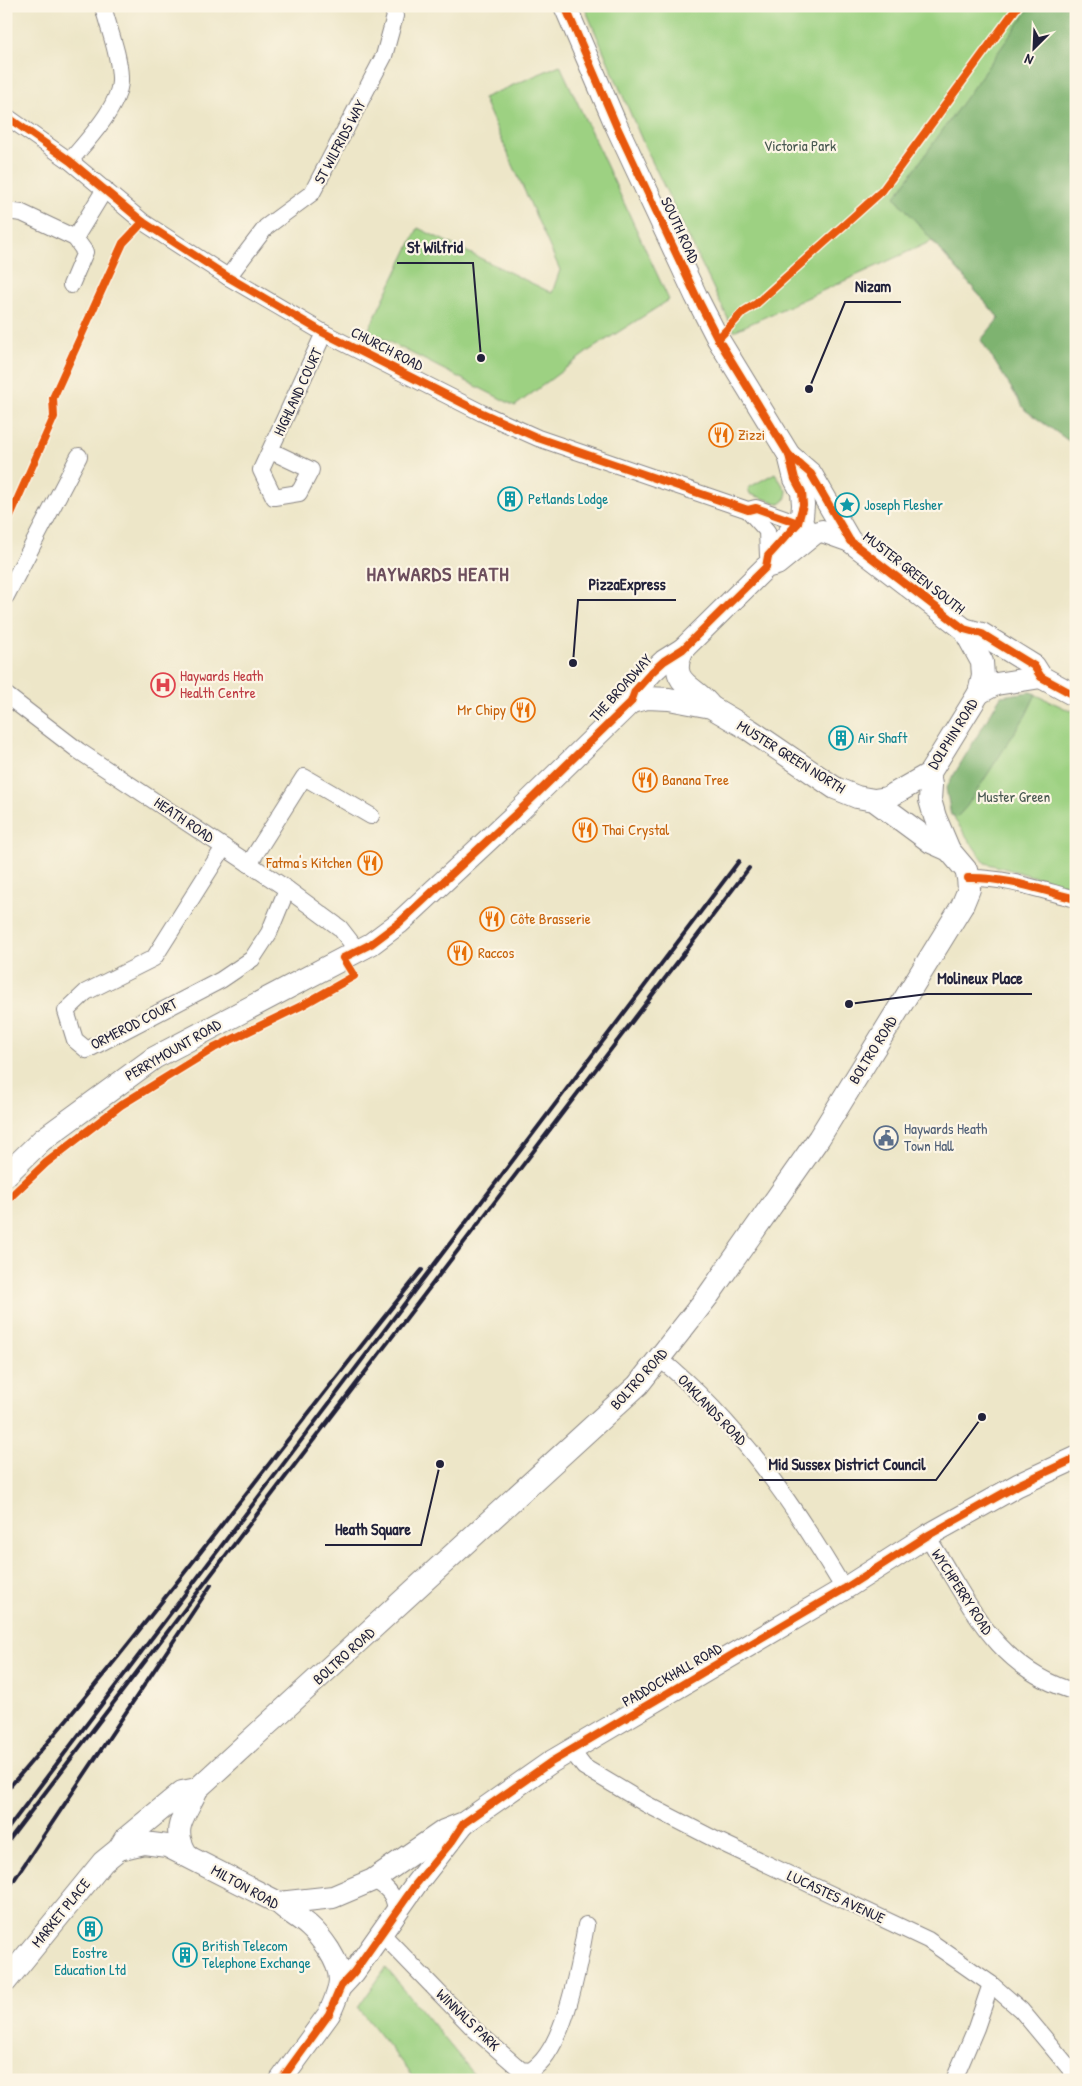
<svg xmlns="http://www.w3.org/2000/svg" width="1082" height="2086" font-family="'Patrick Hand',sans-serif">
<style>
.green{fill:#9dd182;stroke:#607a5e}
.forest{fill:#7eb370;stroke:#506a56}
.lines{fill:none;stroke-linecap:round;stroke-linejoin:round}
.street-casing{stroke:#888482;stroke-width:18}
.secondary-casing{stroke:#888482;stroke-width:24}
.street{stroke:#fff;stroke-width:16}
.secondary{stroke:#fff;stroke-width:22}
.rail{stroke:#22223b;stroke-width:4}
.cycleway-casing{stroke:#fcf5e5;stroke-width:11}
.cycleway{stroke:#e8590c;stroke-width:8}
.labels{text-anchor:middle;stroke-width:4.5;stroke-linejoin:round;paint-order:stroke}
.street-label{font-size:15px;fill:#22223b;stroke:#fcf5e5}
.park-label{font-size:15px;fill:#475750;stroke:#fcf5e5}
.food-label{font-size:15px;fill:#c56008;stroke:#fcf5e5;text-anchor:start}
.culture-label{font-size:15px;fill:#0d838f;stroke:#fcf5e5;text-anchor:start}
.health-label{font-size:15px;fill:#be3a42;stroke:#fcf5e5;text-anchor:start}
.service-label{font-size:15px;fill:#4e5e75;stroke:#fcf5e5;text-anchor:start}
.district-label{font-size:20px;font-weight:bold;letter-spacing:1px;fill:#6c4e5d;stroke:#fcf5e5}
.leader{fill:none;stroke:#22223b;stroke-width:2}
.callout-dot{fill:#22223b;stroke:#fcf5e5;stroke-width:2}
.callout-label{font-size:16px;text-anchor:middle;font-weight:bold;fill:#22223b;stroke:#fcf5e5;stroke-width:4.5;stroke-linejoin:round;paint-order:stroke}
</style>
<rect width="100%" height="100%" fill="#fcf5e5"/>
<filter id="ink" filterUnits="userSpaceOnUse"><feTurbulence type="fractalNoise" baseFrequency=".02" numOctaves="2"/><feDisplacementMap in="SourceGraphic" scale="10" xChannelSelector="R" yChannelSelector="G"/><feConvolveMatrix kernelMatrix="1 2 1 2 8 2 1 2 1" color-interpolation-filters="sRGB"/></filter>
<filter id="wash" filterUnits="userSpaceOnUse"><feTurbulence type="fractalNoise" baseFrequency=".0096" numOctaves="4" result="noise"/><feDisplacementMap in="SourceGraphic" scale="20" xChannelSelector="R" yChannelSelector="G"/><feGaussianBlur stdDeviation="1.12" result="paint"/><feColorMatrix in="noise" values="0 0 0 0 0 0 0 0 0 0 0 0 0 0 0 0 0 1.4 0 .05"/><feComposite in="paint" operator="in"/></filter>
<g filter="url(#wash)">
<rect width="100%" height="100%" fill="#ede6c8"/>
<!-- green -->
<g class="green">
<polygon points="584,6 1076,6 1000,319 932,241 734,331 645,147"/>
<polygon points="560,65 669,300 590,350 515,406 368,331 418,228 552,293 560,270 483,98"/>
<polygon points="775,473 787,492 785,500 780,504 750,494 748,488"/>
<polygon points="1030,692 1071,711 1073,709 1076,710 1076,888 985,863 955,820 947,787"/>
<polygon points="386,1968 479,2080 416,2080 358,2008"/>
</g>
<!-- forest -->
<g class="forest">
<polygon points="1031,6 1076,6 1076,446 1025,410 981,340 999,318 895,197"/>
<polygon points="1030,692 1036,694 1026,715 967,806 957,817 951,815 946,788 1001,696"/>
</g>
</g>
<g filter="url(#ink)">
<g class="lines">
<!-- street casing -->
<g class="street-casing">
<g id="street">
<polyline points="6,116 70,161 143,222 228,277 324,333 482,413 538,438 748,510 756,508 807,526"/>
<path d="M70,161C87,140 122,105 120,77C119,53 109,30 103,6"/>
<polyline points="6,211 22,213 75,238 105,189"/>
<polyline points="228,277 266,227 312,193 384,56 395,16 391,6"/>
<polyline points="71,285 85,252 75,238"/>
<polyline points="271,451 311,470 299,493 274,497 261,470 324,333"/>
<polyline points="748,510 767,531 768,556"/>
<polyline points="6,596 79,456"/>
<polyline points="6,695 79,751 287,889 340,928 357,950"/>
<polyline points="224,847 154,958 86,992 66,1011 75,1040 87,1050 221,980 252,959 269,933 287,889"/>
<polyline points="249,864 304,777 371,816"/>
<path d="M968,878C1005,877 1041,890 1076,899"/>
<path d="M660,1359C737,1421 794,1505 844,1589"/>
<path d="M927,1536C969,1601 994,1669 1076,1692"/>
<polyline points="571,1750 584,1767 646,1804 718,1841 928,1940 991,1984 1021,2010 1076,2076"/>
<path d="M373,1880C388,1887 397,1897 395,1914"/>
<path d="M382,1934L474,2029L521,2070L530,2071C565,2051 579,1964 586,1925"/>
<polyline points="954,2080 976,2028 991,1984"/>
</g>
</g>
<!-- secondary casing -->
<g class="secondary-casing">
<g id="secondary">
<polyline points="565,6 616,125 696,296 718,339 789,455 795,479 802,492 803,505 802,517 798,523 772,553"/>
<polyline points="789,455 811,474 850,541 964,629 982,634 1034,666 1041,677 1076,696"/>
<path d="M683,649C666,684 695,685 710,706"/>
<polyline points="979,693 996,684 1041,677"/>
<polyline points="631,702 647,698 669,699 711,707 750,730 835,788 857,797 874,800 931,842 949,850"/>
<polyline points="874,800 887,798 929,774 979,693 983,676 982,662 964,629"/>
<polyline points="6,1175 42,1140 154,1058 371,944 399,923 516,814 631,702 635,691 652,672 664,661 683,649 766,567 777,564 815,533 822,531 850,541"/>
<path d="M119,1849L144,1843L167,1846L279,1903C288,1912 299,1917 309,1926C317,1933 323,1941 329,1950C345,1975 342,1987 329,2014L281,2080"/>
<path d="M187,1855C169,1827 186,1815 197,1789L638,1385L708,1296L819,1138L962,906L969,889L968,878L966,870L949,850L935,817L930,800L931,785L929,774"/>
<polyline points="279,1903 333,1897 373,1880 444,1831 464,1823 551,1762 844,1589 927,1536 1018,1485 1076,1458"/>
<polyline points="6,1981 103,1862 119,1849 125,1839 182,1792 197,1789"/>
<polyline points="341,1986 354,1972 416,1884 463,1824"/>
</g>
</g>
<!-- street -->
<use href="#street" class="street"/>
<!-- secondary -->
<use href="#secondary" class="secondary"/>
<!-- rail -->
<g class="rail">
<path d="M6,1791C152,1623 282,1442 422,1270"/>
<polyline points="6,1831 739,861"/>
<polyline points="6,1844 749,868"/>
<polyline points="6,1892 211,1585"/>
</g>
<!-- cycleway casing -->
<g class="cycleway-casing">
<g id="cycleway">
<polyline points="6,116 70,161 143,222 228,277 324,333 482,413 538,438 748,510 756,508 798,523"/>
<polyline points="718,339 743,312 756,304 882,191 1018,6"/>
<polyline points="789,455 811,474 850,541 964,629 982,634 1034,666 1041,677 1076,696"/>
<polyline points="6,525 54,417 53,398 123,243 143,222"/>
<path d="M968,878C1005,877 1041,890 1076,899"/>
<polyline points="6,1201 46,1163 121,1105 214,1048 301,1006 354,976 343,958 371,944 399,923 516,814 631,702 635,691 652,672 664,661 683,649 766,567 768,556 798,523 803,505 802,492 795,479 789,455 718,339 696,296 616,125 565,6"/>
<polyline points="281,2080 329,2014 341,1986 354,1972 416,1884 452,1841 464,1823 551,1762 844,1589 927,1536 1018,1485 1076,1458"/>
</g>
</g>
<!-- cycleway -->
<use href="#cycleway" class="cycleway"/>
</g>
</g>
<!-- icons -->
<defs>
<g id="restaurant-ring" transform="scale(1.25)"><circle r="9.5" fill="#fcf5e5" stroke="#e8710a" stroke-width="1.5"/><path d="M-5-6h1v4h1v-4h1v4h1v-4h1v5L-1.5 .5V6h-2V.5L-5-1ZM5-6V6H3V1.5H1.5Q1.5-4 5-6Z" fill="#e8710a"/></g>
<g id="building-ring" transform="scale(1.25)"><circle r="9.5" fill="#fcf5e5" stroke="#0f9aa8" stroke-width="1.5"/><path d="M-4-6H4V6H1V3H-1V6H-4ZM-2.5-4.3h1.7v1.8h-1.7ZM.8-4.3h1.7v1.8H.8ZM-2.5-1h1.7V.8h-1.7ZM.8-1h1.7V.8H.8Z" fill="#0f9aa8"/></g>
<g id="sight-ring" transform="scale(1.25)"><circle r="9.5" fill="#fcf5e5" stroke="#0f9aa8" stroke-width="1.5"/><path d="M0-6L1.8-2.2L6-1.7L2.9 1.2L3.7 5.4L0 3.3L-3.7 5.4L-2.9 1.2L-6-1.7L-1.8-2.2Z" fill="#0f9aa8"/></g>
<g id="hospital-ring" transform="scale(1.25)"><circle r="9.5" fill="#fcf5e5" stroke="#e0444e" stroke-width="1.5"/><path d="M-5-5h3v3.5h4V-5h3V5h-3V1.5h-4V5h-3Z" fill="#e0444e"/></g>
<g id="civic-ring" transform="scale(1.25)"><circle r="9.5" fill="#fcf5e5" stroke="#5c6f8a" stroke-width="1.5"/><path d="M-.6-6.5H3V-4.5H.6V-3L4-1V1h2V6H-6V1h2V-1L-.6-3ZM-1.2 2.5V6h2.4V2.5Z" fill="#5c6f8a"/></g>
</defs>
<g fill-rule="evenodd">
<use href="#restaurant-ring" x="721" y="435"/>
<use href="#building-ring" x="510" y="499"/>
<use href="#sight-ring" x="847" y="505"/>
<use href="#hospital-ring" x="163" y="685"/>
<use href="#restaurant-ring" x="523" y="710"/>
<use href="#building-ring" x="841" y="738"/>
<use href="#restaurant-ring" x="645" y="780"/>
<use href="#restaurant-ring" x="585" y="830"/>
<use href="#restaurant-ring" x="370" y="863"/>
<use href="#restaurant-ring" x="492" y="919"/>
<use href="#restaurant-ring" x="460" y="953"/>
<use href="#civic-ring" x="886" y="1138"/>
<use href="#building-ring" x="90" y="1929"/>
<use href="#building-ring" x="185" y="1955"/>
</g>
<g class="labels">
<!-- street labels -->
<g class="street-label">
<text transform="translate(340 142) rotate(-62)" y="5">ST WILFRIDS WAY</text>
<text transform="translate(680 230) rotate(65)" y="5">SOUTH ROAD</text>
<text transform="translate(387 349) rotate(27)" y="5">CHURCH ROAD</text>
<text transform="translate(298 392) rotate(-65)" y="5">HIGHLAND COURT</text>
<text transform="translate(914 573) rotate(38)" y="5">MUSTER GREEN SOUTH</text>
<text transform="translate(621 688) rotate(-48)" y="5">THE BROADWAY</text>
<text transform="translate(953 734) rotate(-58)" y="5">DOLPHIN ROAD</text>
<text transform="translate(791 757) rotate(32)" y="5">MUSTER GREEN NORTH</text>
<text transform="translate(184 820) rotate(34)" y="5">HEATH ROAD</text>
<text transform="translate(134 1024) rotate(-27)" y="5">ORMEROD COURT</text>
<text transform="translate(173 1050) rotate(-30)" y="5">PERRYMOUNT ROAD</text>
<text transform="translate(873 1050) rotate(-58)" y="5">BOLTRO ROAD</text>
<text transform="translate(639 1379) rotate(-48)" y="5">BOLTRO ROAD</text>
<text transform="translate(712 1410) rotate(46)" y="5">OAKLANDS ROAD</text>
<text transform="translate(962 1592) rotate(57)" y="5">WYCHPERRY ROAD</text>
<text transform="translate(344 1656) rotate(-42)" y="5">BOLTRO ROAD</text>
<text transform="translate(672 1675) rotate(-30)" y="5">PADDOCKHALL ROAD</text>
<text transform="translate(245 1887) rotate(29)" y="5">MILTON ROAD</text>
<text transform="translate(836 1897) rotate(25)" y="5">LUCASTES AVENUE</text>
<text transform="translate(61 1913) rotate(-51)" y="5">MARKET PLACE</text>
<text transform="translate(468 2020) rotate(44)" y="5">WINNALS PARK</text>
</g>
<!-- park labels -->
<g class="park-label">
<text x="800" y="151">Victoria Park</text>
<text x="1014" y="802">Muster Green</text>
</g>
<!-- food labels -->
<g class="food-label">
<text x="738" y="440">Zizzi</text>
<text x="506" y="715" text-anchor="end">Mr Chipy</text>
<text x="662" y="785">Banana Tree</text>
<text x="602" y="835">Thai Crystal</text>
<text x="352" y="868" text-anchor="end">Fatma's Kitchen</text>
<text x="510" y="924">Côte Brasserie</text>
<text x="478" y="958">Raccos</text>
</g>
<!-- culture labels -->
<g class="culture-label">
<text x="528" y="504">Petlands Lodge</text>
<text x="864" y="510">Joseph Flesher</text>
<text x="858" y="743">Air Shaft</text>
<text x="202" y="1951">British Telecom<tspan x="202" dy="17">Telephone Exchange</tspan></text>
<text x="90" y="1958" text-anchor="middle">Eostre<tspan x="90" dy="17">Education Ltd</tspan></text>
</g>
<!-- health labels -->
<g class="health-label">
<text x="180" y="681">Haywards Heath<tspan x="180" dy="17">Health Centre</tspan></text>
</g>
<!-- service labels -->
<g class="service-label">
<text x="904" y="1134">Haywards Heath<tspan x="904" dy="17">Town Hall</tspan></text>
</g>
<!-- district labels -->
<g class="district-label">
<text x="438" y="581">HAYWARDS HEATH</text>
</g>
</g>
<!-- callouts -->
<path class="leader" d="M481 358L473 263H397M809 389L845 302H901M573 663L578 600H676M849 1004L927 994H1032M982 1417L936 1480H759M440 1464L421 1545H325"/>
<g class="callout-dot">
<circle cx="481" cy="358" r="5"/>
<circle cx="809" cy="389" r="5"/>
<circle cx="573" cy="663" r="5"/>
<circle cx="849" cy="1004" r="5"/>
<circle cx="982" cy="1417" r="5"/>
<circle cx="440" cy="1464" r="5"/>
</g>
<g class="callout-label">
<text x="435" y="253">St Wilfrid</text>
<text x="873" y="292">Nizam</text>
<text x="627" y="590">PizzaExpress</text>
<text x="980" y="984">Molineux Place</text>
<text x="847" y="1470">Mid Sussex District Council</text>
<text x="373" y="1535">Heath Square</text>
</g>
<!-- margin -->
<rect width="1082" height="2086" fill="none" stroke="#fcf5e5" stroke-width="25"/>
<!-- north arrow -->
<g transform="translate(1034 48) rotate(204)" stroke="#fcf5e5" stroke-width="4" paint-order="stroke">
<path d="M0-4L9 19L0 12L-9 19Z" fill="#22223b"/>
<text y="-8" font-size="14" font-weight="bold" text-anchor="middle" fill="#22223b">N</text>
</g>
</svg>
